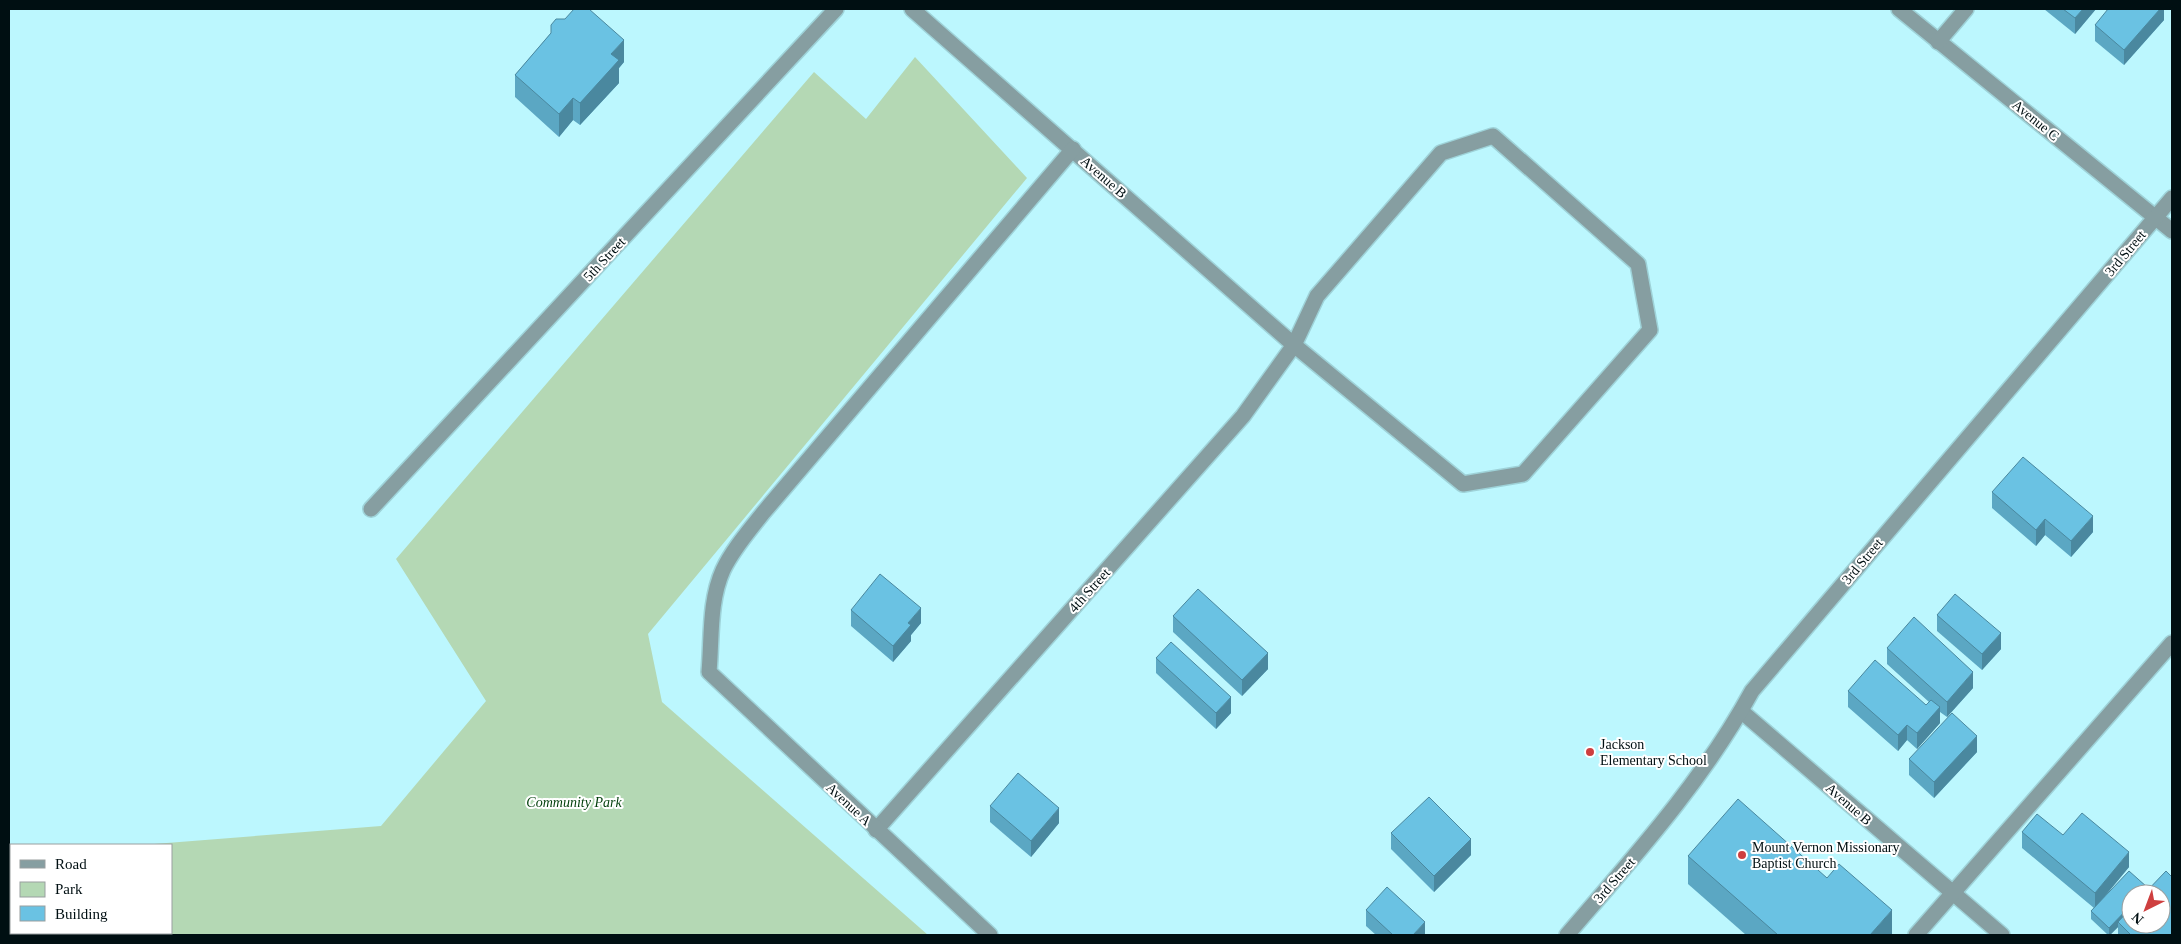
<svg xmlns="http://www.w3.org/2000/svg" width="2181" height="944" font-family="Georgia,serif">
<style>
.green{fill:#b4d8b4}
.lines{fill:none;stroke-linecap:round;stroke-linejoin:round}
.minor-casing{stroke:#9ed2d8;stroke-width:18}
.minor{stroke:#869ea1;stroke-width:15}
.wall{fill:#5ba7c3}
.shaded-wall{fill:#4a889f}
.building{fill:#6ac2e3;stroke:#4a889f}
.poi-dot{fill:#ce3f3f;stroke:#fff;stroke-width:2}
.labels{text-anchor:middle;stroke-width:4;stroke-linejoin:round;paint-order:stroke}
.street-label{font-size:14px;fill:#000f12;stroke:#fff}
.poi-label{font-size:14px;fill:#000f12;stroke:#fff;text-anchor:start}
.park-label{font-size:14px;font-style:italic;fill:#003f0a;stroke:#fff}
</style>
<rect width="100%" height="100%" fill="#bcf7fe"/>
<!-- green -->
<polygon class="green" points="915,57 1027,178 648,634 662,702 928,935 79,935 81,933 171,933 171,845 154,844 381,826 486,701 396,559 814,72 866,119"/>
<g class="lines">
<!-- minor casing -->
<g class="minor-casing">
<g id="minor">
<polyline points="1899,9 2172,231"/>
<polyline points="1938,42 1966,9"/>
<polyline points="371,509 836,9"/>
<polyline points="1741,711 2002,935"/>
<polyline points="876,830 1243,416 1294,345 1317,296 1441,153 1493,136 1638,264 1650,330 1523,474 1463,484 1294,345 912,9"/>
<path d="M990,935L709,672C712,638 709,601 723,570C733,549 749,531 763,513L1073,149"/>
<path d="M1567,935C1633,858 1703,781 1752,691L2172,198"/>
<polyline points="1916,935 2172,643"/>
</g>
</g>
<!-- minor -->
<use href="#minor" class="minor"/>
</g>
<!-- wall -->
<g class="wall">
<polygon points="2044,9 2096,9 2075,34"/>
<polygon points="2164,9 2164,20 2124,65 2095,41 2095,25"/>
<polygon points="551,33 624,62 619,68 619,83 580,125 573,120 559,137 515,97 515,75"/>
<polygon points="1992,492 2093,532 2071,557 2045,535 2036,546 1992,508"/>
<polygon points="851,610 921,623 911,635 911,641 893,662 851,626"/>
<polygon points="1937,615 2001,649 1982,670 1937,631"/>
<polygon points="1173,616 1268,669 1242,696 1173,632"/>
<polygon points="1887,648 1973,688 1947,717 1940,712 1940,723 1917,749 1907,740 1898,751 1848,707 1848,691 1926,705 1929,702 1887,664"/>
<polygon points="1156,658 1231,713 1216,729 1156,673"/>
<polygon points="1977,752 1934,798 1909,775 1909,759"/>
<polygon points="990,806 1059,823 1031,857 990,822"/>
<polygon points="2022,832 2063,835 2129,867 2105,896 2147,891 2172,935 2118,935 2118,927 2110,935 2108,935 2091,919 2091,911 2094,908 2022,848"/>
<polygon points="1391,833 1471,855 1434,892 1391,849"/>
<polygon points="1688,856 1892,935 1746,935 1688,884"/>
<polygon points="1366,910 1425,935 1376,935 1366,926"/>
</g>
<!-- shaded-wall -->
<g class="shaded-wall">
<polygon points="2083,9 2096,9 2075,34 2075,18"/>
<polygon points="2160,9 2164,9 2164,20 2124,65 2124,50"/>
<polygon points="624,40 624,62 619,68 619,83 580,125 580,103 611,54"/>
<polygon points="573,98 573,120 559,137 559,114"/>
<polygon points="2093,516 2093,532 2071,557 2071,541"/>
<polygon points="2045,519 2045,535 2036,546 2036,530"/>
<polygon points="921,608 921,623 911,635 911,641 893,662 893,646 908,623"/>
<polygon points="2001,633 2001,649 1982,670 1982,654"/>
<polygon points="1268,653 1268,669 1242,696 1242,680"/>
<polygon points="1973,672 1973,688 1947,717 1947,702"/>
<polygon points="1231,697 1231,713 1216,729 1216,713"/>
<polygon points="1940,707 1940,723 1917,749 1917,733"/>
<polygon points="1907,725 1907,740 1898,751 1898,735"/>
<polygon points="1977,736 1977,752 1934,798 1934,782"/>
<polygon points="1059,808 1059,823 1031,857 1031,841"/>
<polygon points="1471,839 1471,855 1434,892 1434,876"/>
<polygon points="2129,852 2129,867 2095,908 2095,893"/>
<polygon points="2147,887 2147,894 2141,894"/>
<polygon points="2131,905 2131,913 2118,922 2118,927 2110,935 2109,935 2109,928"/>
<polygon points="1892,910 1892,935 1870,935"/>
<polygon points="1425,922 1425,935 1413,935"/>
</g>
<!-- building -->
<g class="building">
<polygon points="574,9 589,9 624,40 611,54 619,60 580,103 573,98 559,114 515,75 551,33 551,25 556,19 565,19"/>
<polygon points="2063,9 2083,9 2075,18"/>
<polygon points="2108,9 2160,9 2124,50 2095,25"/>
<polygon points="2023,457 2093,516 2071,541 2045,519 2036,530 1992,492"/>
<polygon points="880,574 921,608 908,623 911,625 893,646 851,610"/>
<polygon points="1198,589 1268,653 1242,680 1173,616"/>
<polygon points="1955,594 2001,633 1982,654 1937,615"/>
<polygon points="1914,617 1973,672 1947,702 1887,648"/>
<polygon points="1171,642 1231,697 1216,713 1156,658"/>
<polygon points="1875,660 1926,705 1931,700 1940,707 1917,733 1907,725 1898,735 1848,691"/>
<polygon points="1952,713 1977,736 1934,782 1909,759"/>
<polygon points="1018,773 1059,808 1031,841 990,806"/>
<polygon points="1429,797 1471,839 1434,876 1391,833"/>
<polygon points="1738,799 1827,878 1839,864 1892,910 1870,935 1778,935 1688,856"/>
<polygon points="2082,813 2129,852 2095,893 2022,832 2037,814 2063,835"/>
<polygon points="2129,871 2147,887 2141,894 2131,894 2131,905 2109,928 2091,911"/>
<polygon points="2166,871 2172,877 2172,935 2131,935 2118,922 2131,908 2131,924 2161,924 2161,894 2144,894"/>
<polygon points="1387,887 1425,922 1413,935 1393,935 1366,910"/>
</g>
<!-- markers -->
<g class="poi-dot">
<circle cx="1590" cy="752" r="5"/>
<circle cx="1742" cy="855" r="5"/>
</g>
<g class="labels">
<!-- street labels -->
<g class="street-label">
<text transform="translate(2036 120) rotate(39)" y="5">Avenue C</text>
<text transform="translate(1104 177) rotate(41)" y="5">Avenue B</text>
<text transform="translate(2125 253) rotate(-50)" y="5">3rd Street</text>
<text transform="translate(604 259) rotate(-47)" y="5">5th Street</text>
<text transform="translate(1862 561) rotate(-50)" y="5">3rd Street</text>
<text transform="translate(1089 590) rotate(-48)" y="5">4th Street</text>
<text transform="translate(849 804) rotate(43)" y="5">Avenue A</text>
<text transform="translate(1849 804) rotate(41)" y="5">Avenue B</text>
<text transform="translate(1614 880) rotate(-49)" y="5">3rd Street</text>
</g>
<!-- poi labels -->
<g class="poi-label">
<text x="1600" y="749">Jackson<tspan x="1600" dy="16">Elementary School</tspan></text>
<text x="1752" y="852">Mount Vernon Missionary<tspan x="1752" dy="16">Baptist Church</tspan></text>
</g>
<!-- park labels -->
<g class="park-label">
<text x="574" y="807">Community Park</text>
</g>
</g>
<!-- border -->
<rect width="2181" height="944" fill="none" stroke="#000f12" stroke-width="20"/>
<!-- legend -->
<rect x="10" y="844" width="162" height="90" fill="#ffffff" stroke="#999fa0"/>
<rect x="20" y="860" width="25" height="8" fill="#869ea1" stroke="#999fa0"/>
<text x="55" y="869" font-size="15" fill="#000f12">Road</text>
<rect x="20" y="882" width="25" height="15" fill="#b4d8b4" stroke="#999fa0"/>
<text x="55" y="894" font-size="15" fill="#000f12">Park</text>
<rect x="20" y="906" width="25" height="15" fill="#6ac2e3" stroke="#999fa0"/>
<text x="55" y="919" font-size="15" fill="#000f12">Building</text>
<!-- north arrow -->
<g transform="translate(2146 909) rotate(222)"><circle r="24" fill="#ffffff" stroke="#999fa0"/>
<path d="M0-4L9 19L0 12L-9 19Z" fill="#ce3f3f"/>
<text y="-8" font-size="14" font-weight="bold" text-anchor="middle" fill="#000f12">N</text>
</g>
</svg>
